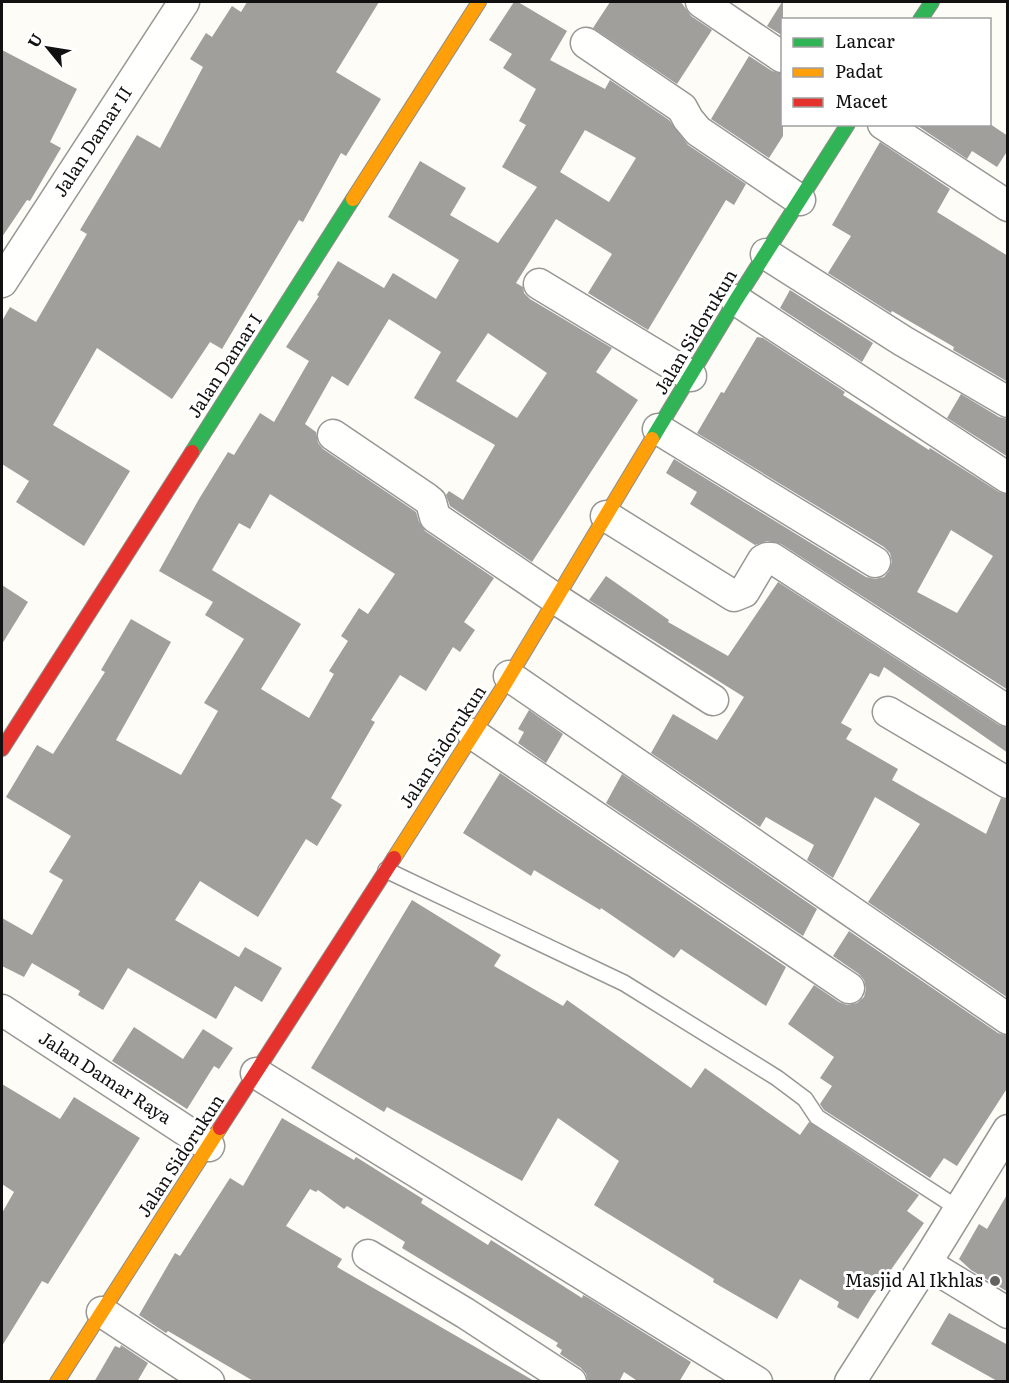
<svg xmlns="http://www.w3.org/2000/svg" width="1009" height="1383" font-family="Literata,serif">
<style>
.building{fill:#a19f9c;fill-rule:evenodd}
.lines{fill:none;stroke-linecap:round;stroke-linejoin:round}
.lane-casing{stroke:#979795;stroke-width:18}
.street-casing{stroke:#979795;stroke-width:33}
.fast-casing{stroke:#8e8d8b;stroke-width:16}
.slow-casing{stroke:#8e8d8b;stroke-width:16}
.jam-casing{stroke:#8e8d8b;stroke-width:16}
.lane{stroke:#fffffe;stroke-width:15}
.street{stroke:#fffffe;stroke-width:30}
.fast{stroke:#30b455;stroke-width:14}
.slow{stroke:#ff9f0a;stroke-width:14}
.jam{stroke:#e5322d;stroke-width:14}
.poi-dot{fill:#646362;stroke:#fff;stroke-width:2}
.labels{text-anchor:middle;stroke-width:6;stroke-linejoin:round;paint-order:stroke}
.street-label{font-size:18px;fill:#111;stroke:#fff}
.poi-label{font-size:18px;fill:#111;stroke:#fff;text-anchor:end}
</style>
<rect width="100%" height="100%" fill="#fdfcf7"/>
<!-- building -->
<g class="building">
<polygon points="247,2 379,2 336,72 381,99 346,156 341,153 303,222 299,220 222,349 210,342 172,399 97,348 53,425 130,471 84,546 16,502 29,481 2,464 2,321 10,307 36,322 87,234 80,230 137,135 160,148 203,67 190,59 206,33 212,37 232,6 241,12"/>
<path d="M514,2H518L567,31L550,60L605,89L610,80L669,120L688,145L746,184L734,205L726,200L648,330L588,293L612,254L556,219L516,283L523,287L524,293L530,299L612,348L596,372L638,400L532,562L450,506L446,495L449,491L463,500L495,445L414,398L441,352L389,319L348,386L332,376L305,424L316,432L318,443L323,449L416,512L419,522L425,531L494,578L464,622L475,630L460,652L453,647L426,691L400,675L371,720L375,722L331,798L342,805L317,846L306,839L258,917L200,881L175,920L239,957L245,947L282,968L262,1002L235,986L216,1019L128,968L103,1010L78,995L80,991L32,963L24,977L2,966V918L32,935L63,880L49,872L71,836L6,797L37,745L53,754L105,672L101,670L131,619L171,642L116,740L181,775L218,711L204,703L244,639L205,615L213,602L159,571L199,499L228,452L234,455L260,413L274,422L309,361L286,347L319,296L317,295L338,261L384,288L393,273L436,299L459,260L388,217L420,161L466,188L450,215L498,243L537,187L502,167L526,125L519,121L536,89L503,68L512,54L489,40ZM585,130L636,158L609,202L560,172ZM488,333L547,373L517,418L456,381ZM270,494L395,574L368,614L359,608L341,636L348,641L329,671L334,674L309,718L261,689L301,624L212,570L239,523L250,529Z"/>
<polygon points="610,2 681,2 691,16 712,30 677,84 593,28"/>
<polygon points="782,2 783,2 783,36 767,26"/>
<polygon points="2,50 77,89 50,142 61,148 30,201 27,200 2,237"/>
<polygon points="749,56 772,71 783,74 783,136 769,158 711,119"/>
<polygon points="915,124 990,124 1008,136 1008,150 997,167 972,151 967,159"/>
<polygon points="880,142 950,189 937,212 1008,256 1008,382 953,350 954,347 892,311 891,313 828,273 851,236 832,225"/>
<polygon points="790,290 873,343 862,362 780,308"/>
<path d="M757,337L763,338L845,392L843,395L929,450L930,448L999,492L1008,495V690L781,544L767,541L755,545L690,504L697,492L666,473L674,459L866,577L875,579L884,577L889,571L892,562L890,553L884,547L697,433L721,392L724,393ZM951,530L993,556L957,613L917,592Z"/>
<polygon points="961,394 999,417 1008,419 1008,457 947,418"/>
<polygon points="606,576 669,620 668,622 728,656 778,582 999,725 1008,728 1008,753 884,667 879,677 870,673 841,723 852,729 846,739 898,769 892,780 986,834 1001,798 1008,800 1008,998 868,902 920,824 875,797 833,878 807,860 814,845 766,817 760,827 651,753 673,714 717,740 744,697 589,600"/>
<polygon points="2,585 28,602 2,644"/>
<polygon points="529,710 563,734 546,763 518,743 524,732 518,729"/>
<polygon points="500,773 786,967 766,1006 681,949 674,958 601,908 600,910 534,870 531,876 463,833"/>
<polygon points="622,774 817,909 803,936 606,803"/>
<polygon points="412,900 501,955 494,966 563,1006 567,1000 691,1088 705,1068 800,1135 809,1122 919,1195 907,1211 924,1223 871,1298 858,1319 837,1307 839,1302 800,1279 777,1319 713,1282 714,1279 594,1205 619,1161 558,1118 522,1181 387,1107 384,1112 311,1068"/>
<polygon points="849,931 998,1033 1008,1036 1008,1087 957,1166 944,1158 930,1178 824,1110 820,1104 832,1086 820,1078 834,1057 788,1024 814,985 839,1002 847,1005 857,1003 864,997 866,989 864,980 859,974 833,956"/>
<polygon points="134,1027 183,1059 203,1029 233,1048 219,1069 214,1066 187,1109 112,1061"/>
<polygon points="2,1084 60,1119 74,1097 140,1138 48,1284 42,1281 2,1346 2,1213 14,1192 2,1184"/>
<polygon points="282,1118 354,1160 356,1157 423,1199 421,1203 488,1245 491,1240 582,1298 583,1295 587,1297 691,1362 679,1382 639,1382 624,1372 619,1382 588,1382 586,1374 581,1368 560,1354 562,1350 556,1346 558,1343 402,1248 405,1242 347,1206 344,1209 318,1190 316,1192 310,1189 286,1226 342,1259 337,1267 536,1382 255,1382 168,1331 166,1333 139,1315 175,1253 180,1256 230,1178 243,1186"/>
<polygon points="1008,1193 1008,1292 971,1270 959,1259 979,1224 987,1229"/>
<polygon points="949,1313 1008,1345 1008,1382 999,1382 931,1344"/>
<polygon points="121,1345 148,1363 137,1382 94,1382 115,1346 120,1348"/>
</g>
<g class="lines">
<!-- lane casing -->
<g class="lane-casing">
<polyline id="lane" points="386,870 624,983 777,1078 805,1099 817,1117 959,1209"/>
</g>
<!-- street casing -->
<g class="street-casing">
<g id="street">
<polyline points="701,2 782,57"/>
<polyline points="586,43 682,108 688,119 698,131 800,200"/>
<polyline points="883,124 1008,206"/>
<polyline points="766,254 903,341 1008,402"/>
<polyline points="2,282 184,2"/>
<polyline points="539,284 691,376"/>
<polyline points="736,300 1008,478"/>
<polyline points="658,429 875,562"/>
<polyline points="333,435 426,498 431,502 435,517 556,599 713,700"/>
<polyline points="606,516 734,596 744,592 763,560 767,558 772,558 1008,711"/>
<polyline points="509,676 1008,1019"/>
<polyline points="888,712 1008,783"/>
<polyline points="473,734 849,988"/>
<polyline points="2,1010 209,1146"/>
<polyline points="256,1073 757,1382"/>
<polyline points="368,1255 465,1313 571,1382"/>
<polyline points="926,1263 1008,1313"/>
<polyline points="102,1312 209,1382"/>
<polyline points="850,1382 926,1263 1008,1130"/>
</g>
</g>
<!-- fast casing -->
<g class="fast-casing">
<g id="fast">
<polyline points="920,20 932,2"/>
<polyline points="652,439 736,300 848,124"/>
<polyline points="192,452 353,199"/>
</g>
</g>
<!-- slow casing -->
<g class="slow-casing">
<g id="slow">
<polyline points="353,199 479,2"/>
<polyline points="394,858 500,692 652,439"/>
<polyline points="57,1382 220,1128"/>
</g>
</g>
<!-- jam casing -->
<g class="jam-casing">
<g id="jam">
<polyline points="2,749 192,452"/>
<polyline points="220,1128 394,858"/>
</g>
</g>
<!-- lane -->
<use href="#lane" class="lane"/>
<!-- street -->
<use href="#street" class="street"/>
<!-- fast -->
<use href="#fast" class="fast"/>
<!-- slow -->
<use href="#slow" class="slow"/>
<!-- jam -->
<use href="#jam" class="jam"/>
</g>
<!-- markers -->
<circle class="poi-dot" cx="995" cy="1281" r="6"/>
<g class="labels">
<!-- street labels -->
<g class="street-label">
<text transform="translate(93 142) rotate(-57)" y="6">Jalan Damar II</text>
<text transform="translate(696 332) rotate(-59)" y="6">Jalan Sidorukun</text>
<text transform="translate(225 366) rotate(-57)" y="6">Jalan Damar I</text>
<text transform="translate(443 747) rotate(-57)" y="6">Jalan Sidorukun</text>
<text transform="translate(105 1078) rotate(33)" y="6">Jalan Damar Raya</text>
<text transform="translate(181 1156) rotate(-57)" y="6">Jalan Sidorukun</text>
</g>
<!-- poi labels -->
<g class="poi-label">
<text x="983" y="1287">Masjid Al Ikhlas</text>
</g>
</g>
<!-- border -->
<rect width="1009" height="1383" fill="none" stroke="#111111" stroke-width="6"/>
<!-- legend -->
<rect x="781" y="18" width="210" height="108" fill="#ffffff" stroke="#a0a0a0" stroke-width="1.5"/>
<rect x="793" y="38" width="30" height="9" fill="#30b455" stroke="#a0a0a0" stroke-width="1.5"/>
<text x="835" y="48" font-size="18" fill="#111111">Lancar</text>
<rect x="793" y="68" width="30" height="9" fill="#ff9f0a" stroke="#a0a0a0" stroke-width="1.5"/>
<text x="835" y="78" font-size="18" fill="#111111">Padat</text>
<rect x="793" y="98" width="30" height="9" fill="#e5322d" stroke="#a0a0a0" stroke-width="1.5"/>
<text x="835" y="108" font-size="18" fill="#111111">Macet</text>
<!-- north arrow -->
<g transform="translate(48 48) rotate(300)" stroke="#ffffff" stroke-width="4.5" paint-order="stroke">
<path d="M0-4.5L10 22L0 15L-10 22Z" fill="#111111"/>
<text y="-9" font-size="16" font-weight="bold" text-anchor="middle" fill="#111111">U</text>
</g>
</svg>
